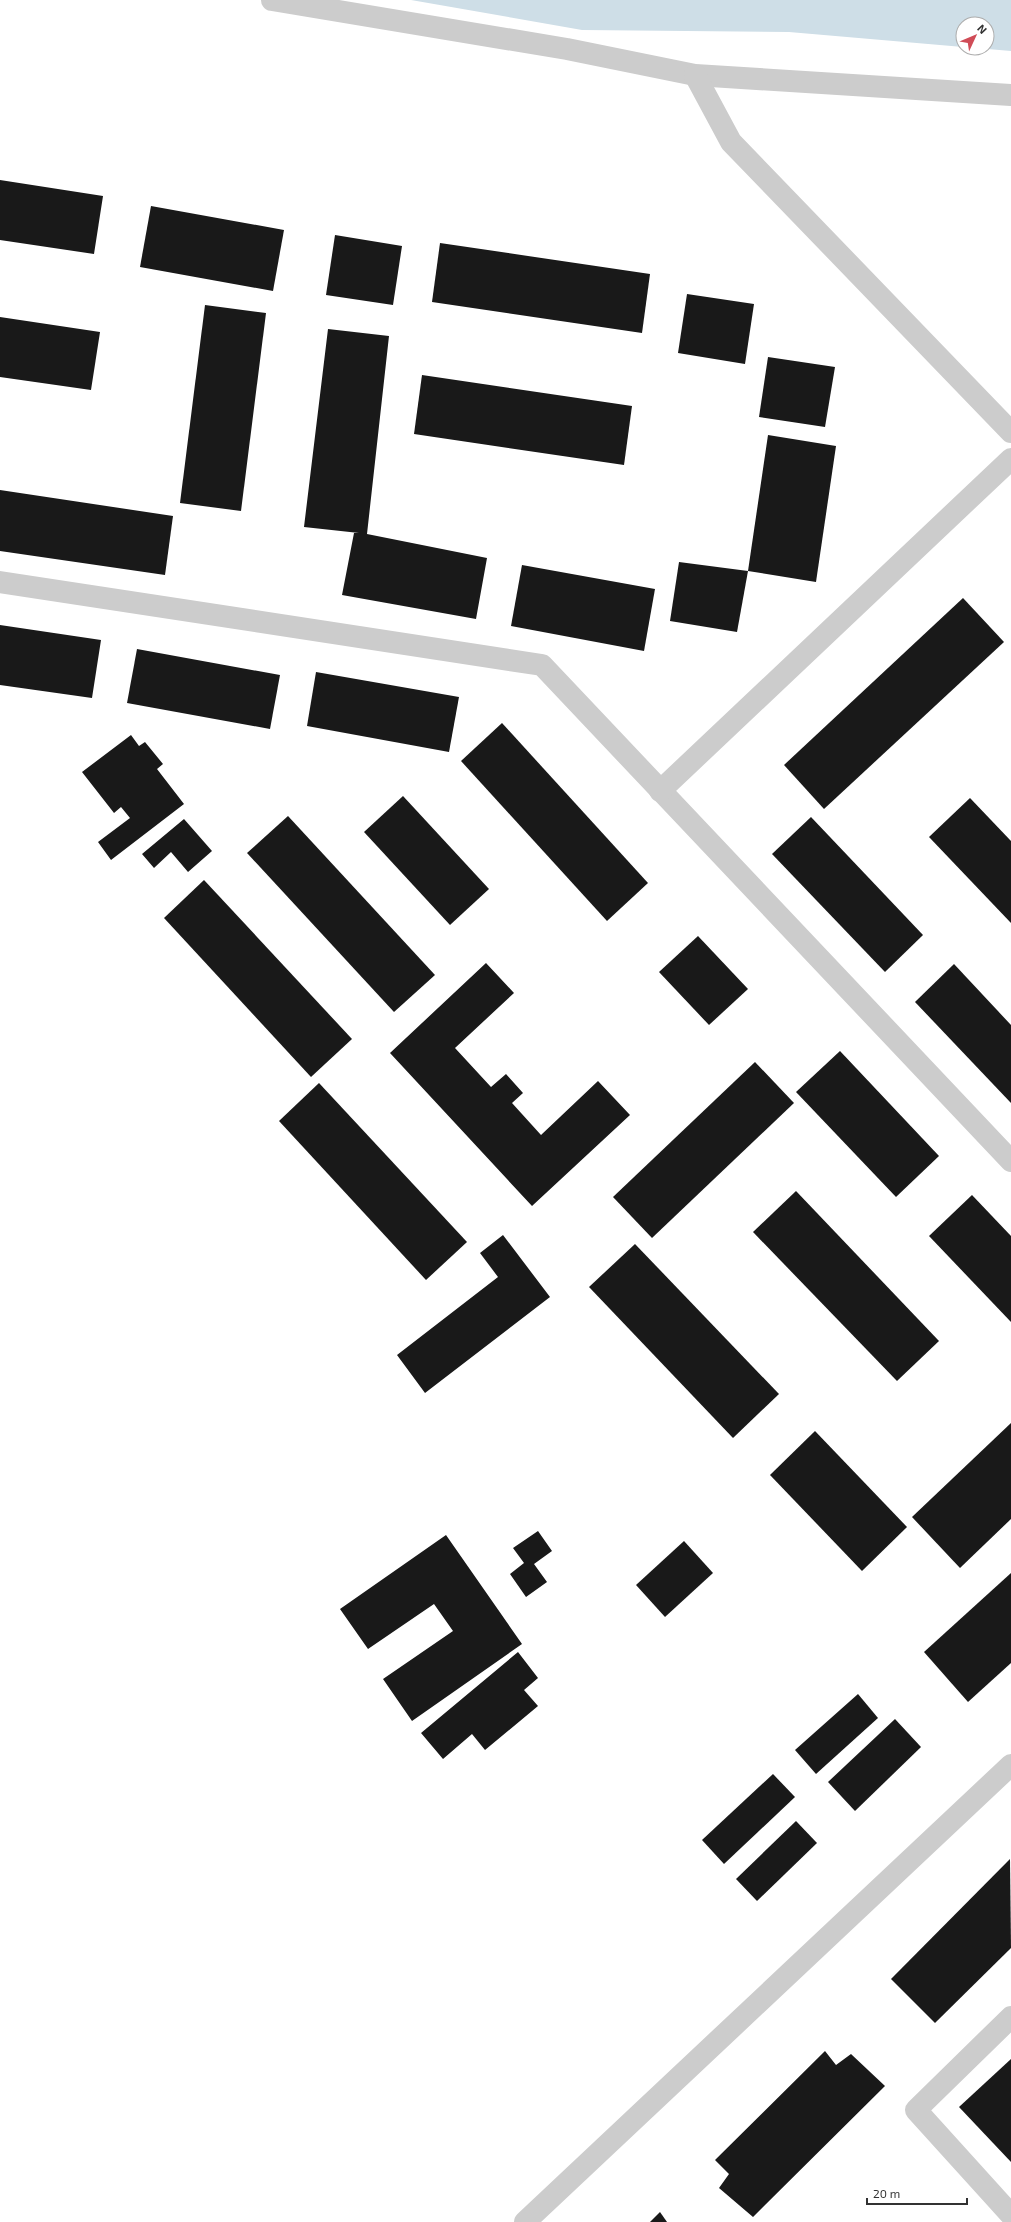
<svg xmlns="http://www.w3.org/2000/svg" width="1011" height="2222" font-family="'Exo 2',sans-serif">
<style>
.water{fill:#cedee7}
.building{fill:#191919}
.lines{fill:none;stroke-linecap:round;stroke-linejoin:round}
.minor{stroke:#ccc;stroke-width:22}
</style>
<rect width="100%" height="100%" fill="#fff"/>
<!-- water -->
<polygon class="water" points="411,0 1011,0 1011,51 976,48 987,48 987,24 963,24 963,47 789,32 582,30"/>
<!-- building -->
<g class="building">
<polygon points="0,180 103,196 94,254 0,240"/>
<polygon points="151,206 284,230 273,291 140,267"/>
<polygon points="335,235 402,246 393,305 326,295"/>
<polygon points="440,243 650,274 642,333 432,302"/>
<polygon points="687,294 754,304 745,364 678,353"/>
<polygon points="205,305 266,313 241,511 180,503"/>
<polygon points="0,317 100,332 91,390 0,377"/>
<polygon points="328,329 389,336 367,534 487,558 476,619 342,595 354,533 359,533 304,527"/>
<polygon points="768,357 835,367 825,427 759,417"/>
<polygon points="422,375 632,406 624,465 414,434"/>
<polygon points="768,435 836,446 816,582 748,571"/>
<polygon points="0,490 173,516 165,575 0,551"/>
<polygon points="679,562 748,571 737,632 670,621"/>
<polygon points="522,565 655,589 644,651 511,626"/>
<polygon points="963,598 1004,642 824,809 784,765"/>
<polygon points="0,625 101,640 92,698 0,685"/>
<polygon points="137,649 280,675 270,729 127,703"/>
<polygon points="316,672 459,697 449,752 307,726"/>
<polygon points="502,723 648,883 607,921 461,761"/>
<polygon points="131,735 139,746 145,742 163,764 157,769 184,804 111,860 98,842 130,818 121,807 114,813 82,772"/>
<polygon points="403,796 489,889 450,925 364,832"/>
<polygon points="970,798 1011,841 1011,923 929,837"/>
<polygon points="288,816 435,975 394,1012 247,853"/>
<polygon points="811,817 923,935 885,972 772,854"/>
<polygon points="184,819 212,851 188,872 171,852 154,868 142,854"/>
<polygon points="204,880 352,1039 311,1077 164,918"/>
<polygon points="698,936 748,989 709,1025 659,972"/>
<polygon points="486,963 514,993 455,1048 491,1087 506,1074 523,1093 512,1103 541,1135 598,1081 630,1115 532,1206 390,1053"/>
<polygon points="954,964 1011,1025 1011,1103 915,1002"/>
<polygon points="840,1051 939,1156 896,1197 796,1092"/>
<polygon points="755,1062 794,1103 652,1238 613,1197"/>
<polygon points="319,1083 467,1242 426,1280 279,1121"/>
<polygon points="796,1191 939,1341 897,1381 753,1232"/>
<polygon points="972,1195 1011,1236 1011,1322 929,1236"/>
<polygon points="503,1235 550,1297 425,1393 397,1355 498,1277 480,1253"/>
<polygon points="635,1244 779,1394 733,1438 589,1287"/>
<polygon points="1011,1423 1011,1519 960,1568 912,1517"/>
<polygon points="815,1431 907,1527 862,1571 770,1475"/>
<polygon points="538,1531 552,1551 534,1564 547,1582 526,1597 510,1574 524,1563 513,1548"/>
<polygon points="446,1535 522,1644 412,1721 383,1679 453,1631 434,1604 368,1649 340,1609"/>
<polygon points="684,1541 713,1573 665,1617 636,1585"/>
<polygon points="1011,1573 1011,1663 968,1702 924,1652"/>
<polygon points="518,1652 538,1678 524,1690 538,1706 485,1750 472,1734 443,1759 421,1733"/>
<polygon points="858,1694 878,1718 816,1774 795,1750"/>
<polygon points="895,1719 921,1747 855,1811 828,1782"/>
<polygon points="773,1774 795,1797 724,1864 702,1840"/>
<polygon points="796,1821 817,1843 757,1901 736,1879"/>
<polygon points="1010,1859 1011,1948 935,2023 891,1979"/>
<polygon points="825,2051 836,2065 851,2054 885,2086 753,2217 719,2188 729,2174 715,2160"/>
<polygon points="1011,2059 1011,2162 959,2107"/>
<polygon points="660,2212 667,2222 650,2222"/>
</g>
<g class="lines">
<!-- minor -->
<g class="minor">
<polyline points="272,0 567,49 695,75 1011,95"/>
<polyline points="695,75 731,142 1011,432"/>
<polyline points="0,582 542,665 1011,1161"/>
<polyline points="660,791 1011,459"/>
<polyline points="1011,2017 916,2110 1011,2215"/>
<polyline points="525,2222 1011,1765"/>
</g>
</g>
<!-- north arrow -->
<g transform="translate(975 36) rotate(46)"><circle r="19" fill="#ffffff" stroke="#adadad"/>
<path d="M0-3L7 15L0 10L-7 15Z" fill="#d04c57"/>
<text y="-6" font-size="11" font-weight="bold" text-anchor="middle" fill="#323232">N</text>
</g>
<!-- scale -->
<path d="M867 2198v6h100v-6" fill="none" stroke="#323232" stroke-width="2"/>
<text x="873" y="2198" font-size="12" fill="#323232" stroke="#ffffff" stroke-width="3" paint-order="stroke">20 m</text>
</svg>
